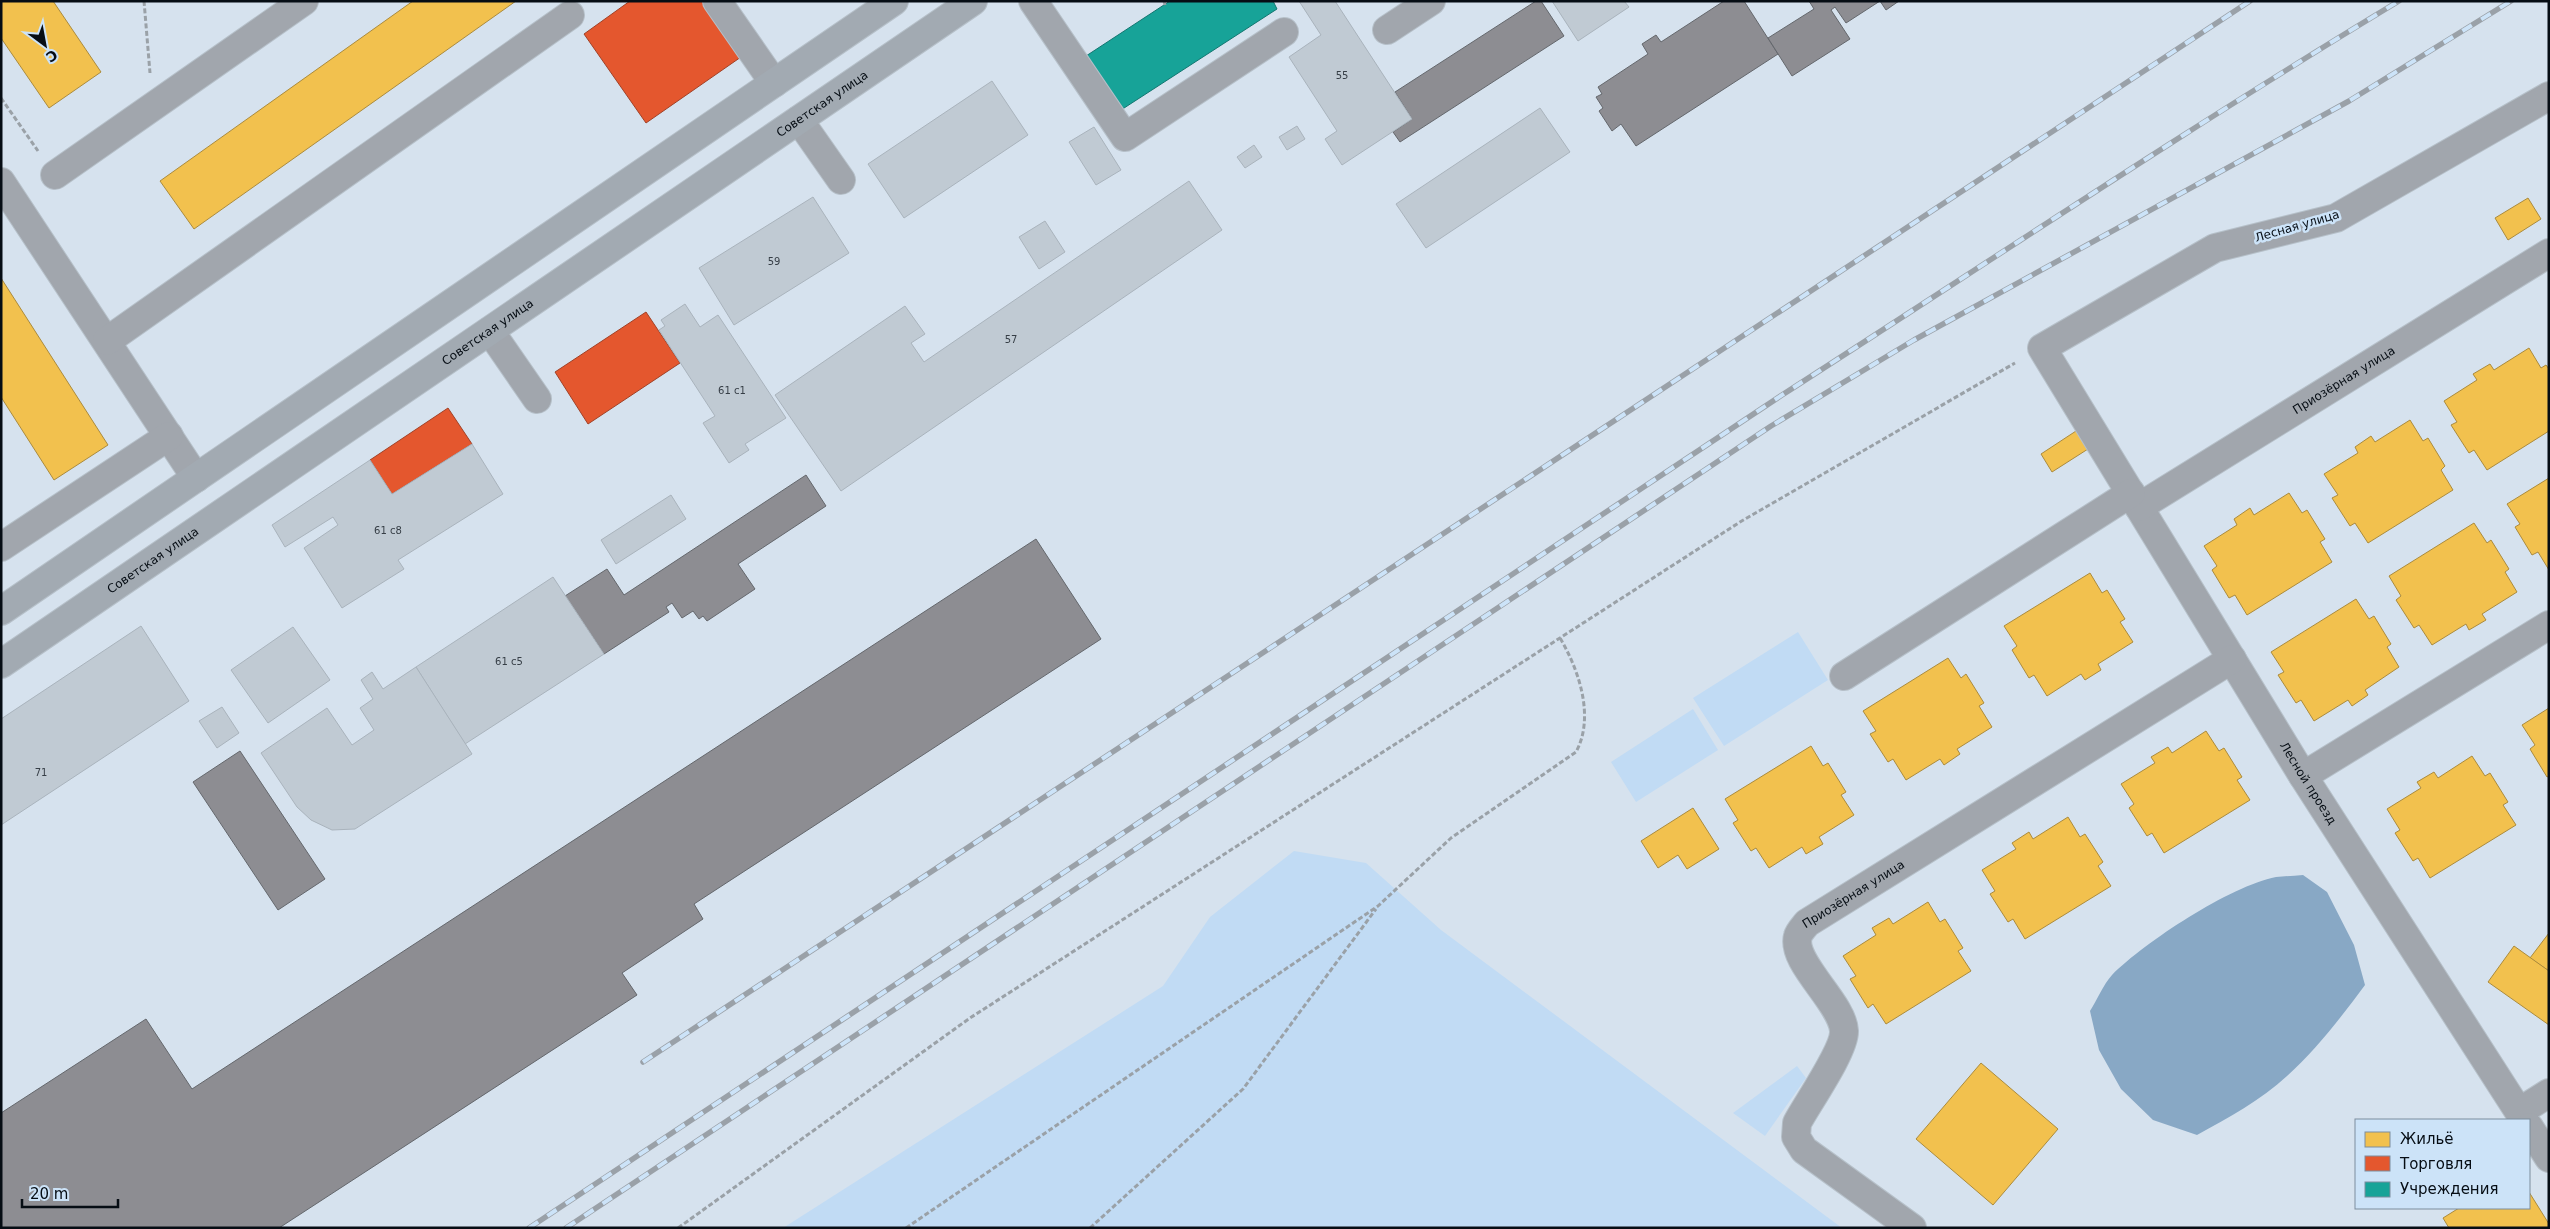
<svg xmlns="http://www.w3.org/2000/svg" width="2550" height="1229" font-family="'DejaVu Sans',sans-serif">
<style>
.green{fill:#c1dbf4}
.water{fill:#88a8c5}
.homes{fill:#f2c14e;stroke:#ab8b3d}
.shops{fill:#e4572e;stroke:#a14126}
.public{fill:#17a398;stroke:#127670}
.industry{fill:#8d8d92;stroke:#64676c}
.building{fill:#c0cad3;stroke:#a9b3bc}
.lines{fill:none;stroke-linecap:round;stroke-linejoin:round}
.minor-casing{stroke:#b6c0c9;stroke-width:30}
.major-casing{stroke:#b6c0c9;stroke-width:30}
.path{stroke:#9aa1a7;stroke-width:3;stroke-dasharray:5 2.5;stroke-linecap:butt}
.minor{stroke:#a1a6ad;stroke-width:28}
.major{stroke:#a2aab2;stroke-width:28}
.rail-casing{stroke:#9aa1a8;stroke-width:5.5}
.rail{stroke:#cce3f8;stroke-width:4;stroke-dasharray:11;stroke-linecap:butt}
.labels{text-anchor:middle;stroke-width:5;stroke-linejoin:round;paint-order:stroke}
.number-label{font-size:10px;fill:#363e46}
.street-label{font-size:12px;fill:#060d14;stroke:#cce3f8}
</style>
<rect width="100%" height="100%" fill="#d6e2ee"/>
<!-- green -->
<g class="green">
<polygon points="1798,632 1828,680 1724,746 1693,698"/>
<polygon points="1693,709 1718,750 1636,802 1611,762"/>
<polygon points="1294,851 1366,863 1441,930 1842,1228 783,1228 1163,986 1210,917"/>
<polygon points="1797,1066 1806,1078 1765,1136 1733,1113"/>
</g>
<!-- water -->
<path class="water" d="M2303,875L2327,892L2354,945L2365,985C2342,1016 2316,1050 2287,1076C2261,1100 2228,1118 2197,1135L2153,1120L2121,1089L2099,1050L2090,1011C2097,1000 2103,985 2112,975C2145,942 2230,886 2276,877C2285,876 2294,876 2303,875Z"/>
<!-- homes -->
<g class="homes">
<polygon points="1,1 53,1 101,72 49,108 1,38"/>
<polygon points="413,1 516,1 194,229 160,181"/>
<polygon points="2528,198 2541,219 2508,240 2495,218"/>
<polygon points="1,278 108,445 54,480 1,397"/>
<polygon points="2529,348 2541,368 2546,365 2549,369 2549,431 2487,470 2474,450 2469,453 2451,425 2457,422 2444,401 2477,380 2473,374 2490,364 2494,370"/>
<polygon points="2410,420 2423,441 2428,438 2445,466 2441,470 2453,490 2368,543 2355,523 2350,526 2332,498 2338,495 2324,474 2358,453 2355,447 2371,436 2375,442"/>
<polygon points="2076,431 2088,449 2052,472 2041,454"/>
<polygon points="2549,478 2549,570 2538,552 2532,555 2515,527 2520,524 2507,504"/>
<polygon points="2289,493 2302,513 2307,510 2325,539 2320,542 2332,562 2247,615 2235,595 2229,598 2212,570 2217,566 2204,546 2237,525 2234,519 2250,508 2254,515"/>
<polygon points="2474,523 2487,543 2491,540 2509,569 2505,572 2517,592 2482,614 2486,620 2469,630 2466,624 2432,645 2419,625 2414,628 2396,600 2401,596 2389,576"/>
<polygon points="2090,573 2102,593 2107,590 2125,619 2120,622 2133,642 2098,664 2101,670 2085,680 2081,674 2047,696 2034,675 2029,678 2012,650 2017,646 2004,626"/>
<polygon points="2356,599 2369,619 2374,616 2391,644 2387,647 2399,667 2365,690 2368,695 2352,706 2348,700 2314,721 2301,700 2296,703 2278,675 2284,672 2271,652"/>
<polygon points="1948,658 1961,678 1966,674 1984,703 1979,706 1992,727 1957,749 1960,754 1944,765 1940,759 1906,780 1893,759 1888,762 1870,734 1876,731 1863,711"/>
<polygon points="2549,708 2549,776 2547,777 2530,749 2535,745 2522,725"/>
<polygon points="2206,731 2219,751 2224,748 2242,777 2237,780 2250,800 2164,853 2152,833 2147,836 2129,808 2134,804 2121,784 2155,763 2151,757 2168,747 2172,753"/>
<polygon points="1811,746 1823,766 1828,763 1846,792 1841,795 1854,815 1819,837 1823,844 1806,854 1802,847 1769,868 1756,848 1751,851 1733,823 1738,820 1725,799"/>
<polygon points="2472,756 2485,776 2490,773 2508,802 2503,805 2516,825 2430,878 2418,858 2413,861 2395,833 2400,830 2387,809 2421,788 2417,782 2434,772 2438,778"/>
<polygon points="1693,808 1719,849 1687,869 1678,855 1658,868 1641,841"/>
<polygon points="2068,817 2080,837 2085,834 2103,862 2098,866 2111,886 2025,939 2013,919 2008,922 1990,894 1995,891 1982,870 2016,849 2012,843 2029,832 2033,839"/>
<polygon points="1928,902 1940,922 1945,919 1963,948 1958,951 1971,971 1886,1024 1873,1004 1868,1008 1850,979 1856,976 1843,956 1876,935 1872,928 1889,918 1893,924"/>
<polygon points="2549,933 2549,971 2530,958"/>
<polygon points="2514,946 2549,971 2549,1025 2488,982"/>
<polygon points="1981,1063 2058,1129 1993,1205 1916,1139"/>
<polygon points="2529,1192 2549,1224 2549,1228 2449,1228 2443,1218 2459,1208 2529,1208"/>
</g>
<!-- shops -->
<g class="shops">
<polygon points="630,1 703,1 741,57 646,123 584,34"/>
<polygon points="646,312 680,363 588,424 555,372"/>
<polygon points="448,408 472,444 392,494 370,460"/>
</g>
<!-- public -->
<polygon class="public" points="1170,1 1273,1 1277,9 1121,110 1086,56"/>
<!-- industry -->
<g class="industry">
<polygon points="1536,1 1541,1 1564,36 1400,142 1393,132 1412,119 1395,92"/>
<polygon points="1724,1 1744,1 1778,54 1636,146 1621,124 1612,131 1599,111 1603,108 1596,97 1602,94 1598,87 1648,54 1642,44 1656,35 1661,42"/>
<polygon points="1809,1 1880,1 1846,23 1835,7 1831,10 1850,39 1792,76 1768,38 1814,9"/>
<polygon points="1880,1 1899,1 1886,10"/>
<polygon points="806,475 826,506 738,564 755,589 707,621 703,616 699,619 693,611 682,618 672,603 666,607 669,612 604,654 565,596 607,569 624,595"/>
<polygon points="1036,539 1101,639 694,904 703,919 622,973 637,995 279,1228 1,1228 1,1113 146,1019 192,1089"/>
<polygon points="240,751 325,879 278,910 193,782"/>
</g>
<!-- building -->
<g class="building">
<polygon points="1299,1 1335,1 1412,119 1342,165 1325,139 1337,131 1289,57 1321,35"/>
<polygon points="1552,1 1624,1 1629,7 1578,41"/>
<polygon points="992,81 1028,135 904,218 868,164"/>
<polygon points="1540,108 1570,152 1426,248 1396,204"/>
<polygon points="1297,126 1305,139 1287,150 1279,137"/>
<polygon points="1094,127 1121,170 1096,185 1069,142"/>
<polygon points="1254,145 1262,157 1245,168 1237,157"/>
<polygon points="1189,181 1222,230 841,491 775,395 905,306 925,334 911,343 924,362"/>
<polygon points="813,197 849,253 734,325 699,268"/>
<polygon points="1045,221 1065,252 1039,269 1019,237"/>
<polygon points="685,304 700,327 718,315 786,418 745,444 749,450 729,463 703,423 715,416 659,330 665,326 661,320"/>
<polygon points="472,444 503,494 398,560 404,569 342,608 304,548 338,525 333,517 285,547 272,525 370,460 392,494"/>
<polygon points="671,495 686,519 616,564 601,540"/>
<polygon points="553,577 604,654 465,744 416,667"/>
<polygon points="141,626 189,701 1,825 1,719"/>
<polygon points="293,627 330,680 268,723 231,670"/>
<polygon points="416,667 472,754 355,829 332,830 311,820 297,807 261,753 327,708 352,745 374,730 360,708 373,699 361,680 372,672 383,689"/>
<polygon points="222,707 239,733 217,748 199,721"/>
</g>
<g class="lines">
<!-- minor casing -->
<g class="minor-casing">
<g id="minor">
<polyline points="717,1 774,83"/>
<polyline points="1033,1 1125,137 1284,32"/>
<polyline points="1387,30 1431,1"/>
<path id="s1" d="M2549,96L2336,218L2215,248L2042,348L2303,776L2519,1112L2549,1093"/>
<polyline points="799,120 841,180"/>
<polyline points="55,175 304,1"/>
<polyline points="1,182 196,478"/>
<polyline points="490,331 537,399"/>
<polyline points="107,341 570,15"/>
<path id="s2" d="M2139,507L2549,253"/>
<polyline points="1,547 169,436"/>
<polyline points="1844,676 2131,493"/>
<polyline points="2303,776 2549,625"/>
<polyline points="2529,1127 2549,1158"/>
<path id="s3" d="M1912,1228L1804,1150L1796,1137L1797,1123C1807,1104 1845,1050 1844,1031C1843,1003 1790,962 1798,936C1799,932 1804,927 1807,923L2232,659"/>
</g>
</g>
<!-- major casing -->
<g class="major-casing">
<g id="major">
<polyline points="1,611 894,1"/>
<path id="s4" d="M1,664L973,1"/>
</g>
</g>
<!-- path -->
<g class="path">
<polyline points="144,1 150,73"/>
<polyline points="1164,1 1165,5"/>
<polyline points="1,98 38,151"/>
<polyline points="678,1228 970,1018 1740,522 2015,363"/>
<path d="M906,1228L1378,906L1451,838L1576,752C1595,717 1579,670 1560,638"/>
<polyline points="1090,1228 1243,1089 1376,909"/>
</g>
<!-- minor -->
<use href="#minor" class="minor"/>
<!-- major -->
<use href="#major" class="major"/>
<!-- rail casing -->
<g class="rail-casing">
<g id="rail">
<polyline points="643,1062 2250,1"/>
<path d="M529,1228L1782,395C1987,263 2190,127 2399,1"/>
<polyline points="566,1228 1771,426 1914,340 2349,101 2511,1"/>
</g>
</g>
<!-- rail -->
<use href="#rail" class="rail"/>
</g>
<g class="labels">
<!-- number labels -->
<g class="number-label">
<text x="1342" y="79">55</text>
<text x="774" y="265">59</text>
<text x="1011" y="343">57</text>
<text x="732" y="394">61 с1</text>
<text x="388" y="534">61 с8</text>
<text x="509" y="665">61 с5</text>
<text x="41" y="776">71</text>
</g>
<!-- street labels -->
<g class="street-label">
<text dy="4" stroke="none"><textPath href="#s4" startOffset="994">Советская улица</textPath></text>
<text transform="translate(2297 226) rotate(-16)" y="4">Лесная улица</text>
<text dy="4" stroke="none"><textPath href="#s4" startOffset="589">Советская улица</textPath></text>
<text dy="4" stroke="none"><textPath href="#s2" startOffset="241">Приозёрная улица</textPath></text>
<text dy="4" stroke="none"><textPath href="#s4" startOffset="184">Советская улица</textPath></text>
<text dy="4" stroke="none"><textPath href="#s1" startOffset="1080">Лесной проезд</textPath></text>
<text dy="4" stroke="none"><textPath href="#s3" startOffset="445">Приозёрная улица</textPath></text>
</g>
</g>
<!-- border -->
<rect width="2550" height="1229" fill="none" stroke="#060d14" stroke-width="5"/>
<!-- legend -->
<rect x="2355" y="1119" width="175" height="90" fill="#cce3f8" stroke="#7d8d9d"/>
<rect x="2365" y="1132" width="25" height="15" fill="#f2c14e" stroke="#7d8d9d"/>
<text x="2400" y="1144" font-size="15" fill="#060d14">Жильё</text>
<rect x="2365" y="1156" width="25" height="15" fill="#e4572e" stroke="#7d8d9d"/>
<text x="2400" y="1169" font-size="15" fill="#060d14">Торговля</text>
<rect x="2365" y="1182" width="25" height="15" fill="#17a398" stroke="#7d8d9d"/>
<text x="2400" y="1194" font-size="15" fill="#060d14">Учреждения</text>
<!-- north arrow -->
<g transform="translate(45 45) rotate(148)" stroke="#cce3f8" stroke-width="4" paint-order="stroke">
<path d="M0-4L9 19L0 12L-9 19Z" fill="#060d14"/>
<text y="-8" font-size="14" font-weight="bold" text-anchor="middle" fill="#060d14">С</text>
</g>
<!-- scale -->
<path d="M22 1199v8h96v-8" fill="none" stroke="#060d14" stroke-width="2.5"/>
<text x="30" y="1199" font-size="15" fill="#060d14" stroke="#cce3f8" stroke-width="4" paint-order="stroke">20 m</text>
</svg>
